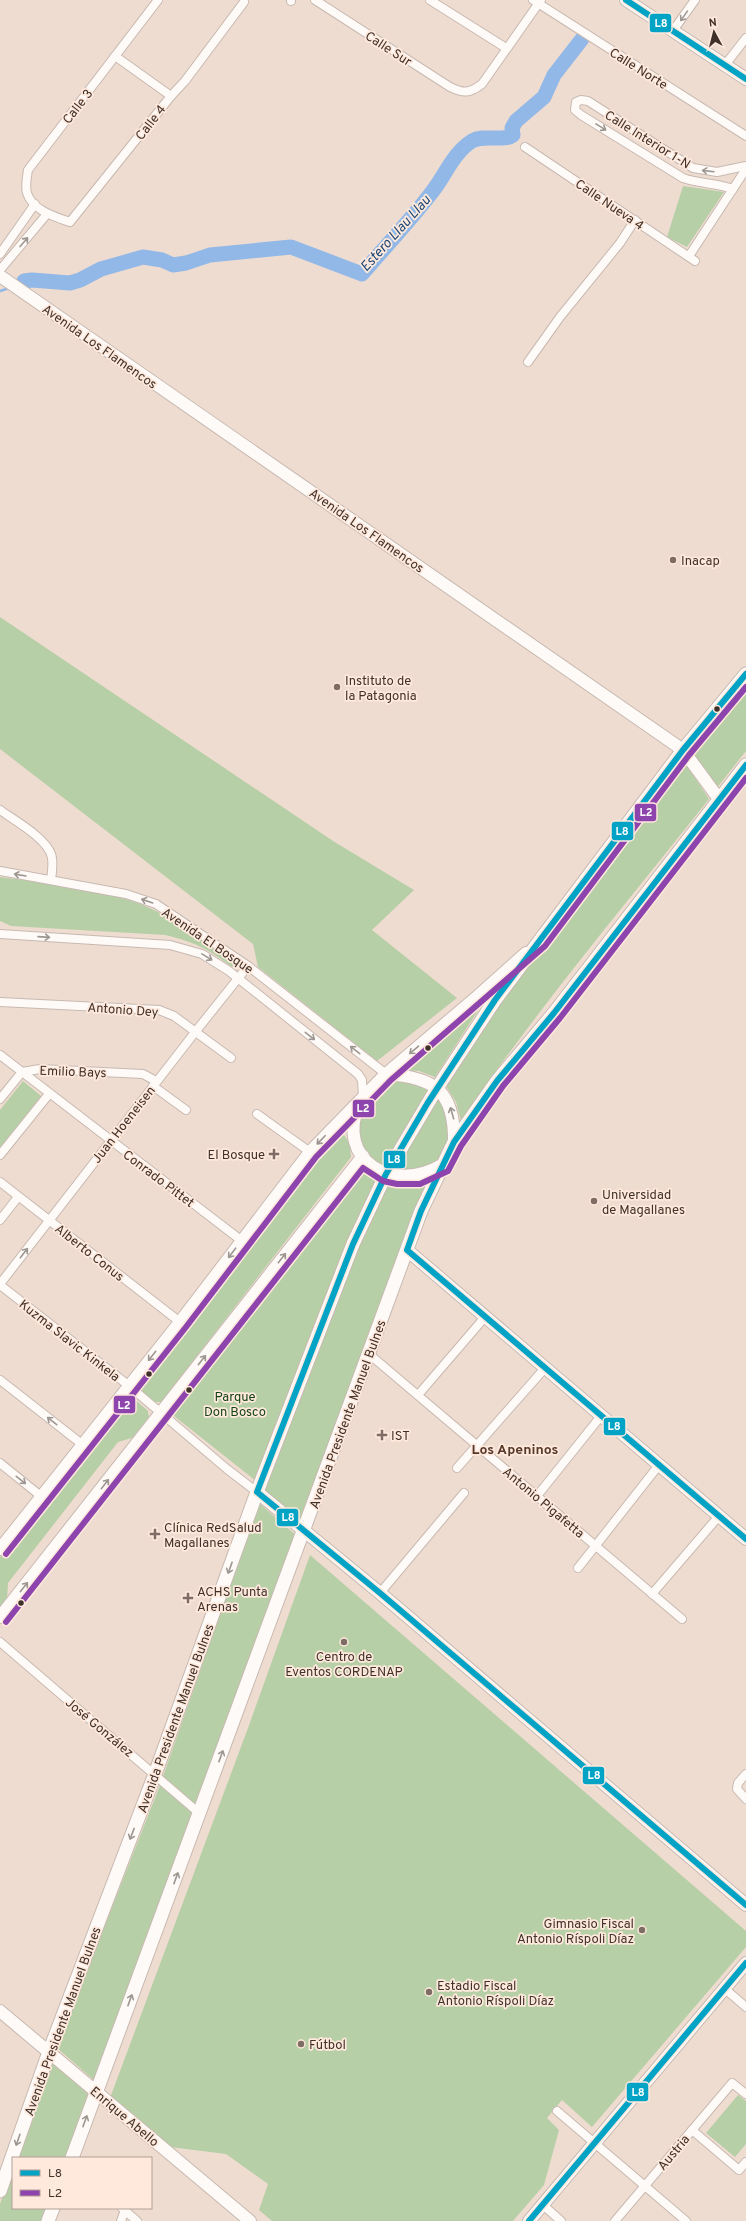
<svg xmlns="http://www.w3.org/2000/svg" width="746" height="2221" font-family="Overpass,sans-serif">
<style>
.green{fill:#b6cfa6}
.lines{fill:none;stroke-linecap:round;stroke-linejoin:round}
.stream{stroke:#91b8e7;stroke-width:2.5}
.river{stroke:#91b8e7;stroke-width:15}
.street-casing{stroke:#c8b9b0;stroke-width:10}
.secondary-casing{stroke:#c8b9b0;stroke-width:14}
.primary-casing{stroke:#c8b9b0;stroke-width:15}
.street{stroke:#fdfaf8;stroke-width:8}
.secondary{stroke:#fdfaf8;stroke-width:12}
.primary{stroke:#fdfaf8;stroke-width:13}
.bus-1-casing{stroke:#ffe9dd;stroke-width:9}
.bus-2-casing{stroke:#ffe9dd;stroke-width:9}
.bus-1{stroke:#03a3c6;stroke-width:6}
.bus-2{stroke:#8e44ad;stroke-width:6}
.oneway{stroke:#9e9690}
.poi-dot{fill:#7d6d64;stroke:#ffe9dd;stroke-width:1.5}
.bus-dot{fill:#3f3129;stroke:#ffe9dd;stroke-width:1.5}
.labels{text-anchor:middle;stroke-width:3.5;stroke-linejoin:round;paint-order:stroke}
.street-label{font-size:13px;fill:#3f3129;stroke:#ffe9dd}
.poi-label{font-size:13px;fill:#3f3129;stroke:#ffe9dd;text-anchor:start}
.park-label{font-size:13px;fill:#134312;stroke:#ffe9dd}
.water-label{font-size:14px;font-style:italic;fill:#1b4675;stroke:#ffe9dd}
.neighbourhood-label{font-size:14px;font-weight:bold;fill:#553828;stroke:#ffe9dd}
.line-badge{stroke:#ffe9dd;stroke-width:1.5}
.badge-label{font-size:11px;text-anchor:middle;font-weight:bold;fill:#fff}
</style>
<rect width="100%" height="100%" fill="#efdcd1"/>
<!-- green -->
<g class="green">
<polygon points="683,186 724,192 687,247 667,237"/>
<polygon points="0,617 333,841 414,890 372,930 457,998 377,1061 258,967 253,944 0,749"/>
<polygon points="746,680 746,751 716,789 690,754"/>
<path d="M683,760L709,799C625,905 537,1009 461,1121L456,1102L444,1083L525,964Z"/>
<path d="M0,877C45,883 114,890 154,910C183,924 208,946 234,965L232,967C208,949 195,942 165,935L11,926L0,921Z"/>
<polygon points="479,1009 435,1077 419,1071 398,1070 399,1066"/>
<path d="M397,1079H407L441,1096L452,1132C448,1140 445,1151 440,1158C425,1179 399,1170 378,1167L360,1145L357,1117L371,1091L388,1081Z"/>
<polygon points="23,1081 41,1096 0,1149 0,1110"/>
<polygon points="335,1132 342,1132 350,1144 351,1157 161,1402 155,1402 137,1387 138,1380 329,1134"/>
<polygon points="364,1167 375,1174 377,1182 256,1481 169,1412 355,1168"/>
<polygon points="432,1178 309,1528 265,1491 356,1241 388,1183 409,1183"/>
<polygon points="125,1396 131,1396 148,1411 149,1417 132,1438 118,1442 8,1583 7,1599 0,1608 0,1557"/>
<polygon points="259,1503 298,1537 96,2082 57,2048 160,1785"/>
<polygon points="310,1555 746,1931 746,1947 592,2127 562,2100 547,2118 559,2130 544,2185 513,2221 272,2221 259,2210 268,2184 226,2154 170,2147 110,2098 248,1728"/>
<polygon points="52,2061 89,2095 66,2158 17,2158"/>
<polygon points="738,2095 746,2101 746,2144 735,2157 706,2133"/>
<polygon points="13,2168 13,2208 47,2208 42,2221 0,2221 0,2204"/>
</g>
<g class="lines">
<!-- stream -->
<g class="stream">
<polyline points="19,284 24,281"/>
<polyline points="0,291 9,288"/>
</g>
<!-- river -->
<path class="river" d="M24,281L32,280L70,283L80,280L101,269L143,257L162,260L173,265L186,263L210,255L291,247L362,274C385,247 410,221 432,192C445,176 453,153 472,141C484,134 504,142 513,135L512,128L516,121L544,97L554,75L582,39"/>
<!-- street casing -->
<g class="street-casing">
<g id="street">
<path d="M158,0L28,170C27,176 25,186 27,193C32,210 55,217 70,222L171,96L185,81L244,2"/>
<path d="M315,0L450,87C464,94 470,93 482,84L541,0"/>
<polyline points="430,0 506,48"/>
<polyline points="533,0 746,136"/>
<polyline points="291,1 291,0"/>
<polyline points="672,32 695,0"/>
<polyline points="115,56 171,96"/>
<polyline points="725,65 746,38"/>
<polyline points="525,147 695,261"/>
<path d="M733,189C717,183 700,184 683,178L581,115L575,110L576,102L581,100L588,101L693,168L717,172L746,166"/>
<polyline points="0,254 35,204"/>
<polyline points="689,256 746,169"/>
<polyline points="0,270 47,214"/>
<polyline points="528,362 560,317 620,243 635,220"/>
<path d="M0,810C14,820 50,840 52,858C53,865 52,873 51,880"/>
<polyline points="0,871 126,894 156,904 248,966 386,1074"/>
<polyline points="0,934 170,945 202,954 229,971 358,1074 362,1080 363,1097"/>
<polyline points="0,1002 159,1010 174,1016 231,1058"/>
<polyline points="0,1055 242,1241"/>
<polyline points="153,1086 186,1110"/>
<polyline points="0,1099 22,1072 40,1069 143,1074 156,1081"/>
<polyline points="257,1114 310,1152"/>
<polyline points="0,1155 49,1094"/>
<polyline points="0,1182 180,1322"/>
<polyline points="0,1220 18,1197"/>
<polyline points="0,1284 196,1031 248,966"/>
<polyline points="0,1285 128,1385 227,1469 257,1492"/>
<polyline points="369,1354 682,1619"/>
<polyline points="0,1380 83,1445"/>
<polyline points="418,1395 485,1317"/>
<polyline points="0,1463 42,1497"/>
<polyline points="457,1468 545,1368"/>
<polyline points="537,1496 601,1416"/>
<polyline points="578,1568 659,1465"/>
<polyline points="380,1593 464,1493"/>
<polyline points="652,1594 719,1516"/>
<polyline points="0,1642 199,1813"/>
<polyline points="746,1774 738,1783 737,1789 746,1799"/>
<polyline points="725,1989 746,2007"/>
<polyline points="557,2111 686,2221"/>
<polyline points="692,2130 739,2170 746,2162"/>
<polyline points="543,2205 561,2221"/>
<polyline points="122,2208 137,2221"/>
<polyline points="121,2221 125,2210"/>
<polyline points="615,2221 732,2083 746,2094"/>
</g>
</g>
<!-- secondary casing -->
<g class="secondary-casing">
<g id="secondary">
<polyline points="626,0 746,79"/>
<polyline points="0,276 683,750 719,799"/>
<path d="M386,1074C434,1077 455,1091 454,1142"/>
<path d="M359,1104C335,1161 393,1194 442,1165"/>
<polyline points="407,1250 746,1539"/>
<polyline points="257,1492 380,1593 746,1905"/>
<polyline points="0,1549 180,1322 310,1152 386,1074 478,996 526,953"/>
<polyline points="0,1617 363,1156"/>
<polyline points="0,2011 250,2221"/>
<polyline points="529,2221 746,1963"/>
</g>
</g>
<!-- primary casing -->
<g class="primary-casing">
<g id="primary">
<polyline points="72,2158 421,1211 454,1142 497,1081 554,1013 746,765"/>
<polyline points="0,2191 49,2052 155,1774 257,1492 353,1244 386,1174 437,1088 495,1000 683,750 746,674"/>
<polyline points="48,2221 53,2208"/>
</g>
</g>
<!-- street -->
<use href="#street" class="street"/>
<!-- secondary -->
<use href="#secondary" class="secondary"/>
<!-- primary -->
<use href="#primary" class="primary"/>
<!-- bus-1 casing -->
<g class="bus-1-casing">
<g id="bus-1">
<polyline points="626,0 746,79"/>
<polyline points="746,674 683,750 495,1000 427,1104 386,1174 353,1244 257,1492 380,1593 746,1905"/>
<polyline points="746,765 554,1013 497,1081 454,1142 421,1211 407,1250 746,1539"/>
<polyline points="529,2221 746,1963"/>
</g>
</g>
<!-- bus-2 casing -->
<g class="bus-2-casing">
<g id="bus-2">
<polyline points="6,1554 186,1327 316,1157 391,1080 545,946 689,755 746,687"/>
<polyline points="6,1622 363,1168 383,1181 397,1184 420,1184 448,1171 461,1146 503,1086 560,1018 746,778"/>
</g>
</g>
<!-- bus-1 -->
<use href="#bus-1" class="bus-1"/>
<!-- bus-2 -->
<use href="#bus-2" class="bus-2"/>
</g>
<!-- one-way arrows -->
<defs><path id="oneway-shaft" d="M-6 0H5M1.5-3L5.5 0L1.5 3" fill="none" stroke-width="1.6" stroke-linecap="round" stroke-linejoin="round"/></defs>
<g class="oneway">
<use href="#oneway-shaft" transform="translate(684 16) rotate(125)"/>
<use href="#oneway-shaft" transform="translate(601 127) rotate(32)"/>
<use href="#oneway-shaft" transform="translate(708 171) rotate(-173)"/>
<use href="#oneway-shaft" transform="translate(24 242) rotate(-49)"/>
<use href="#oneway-shaft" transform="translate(20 875) rotate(-170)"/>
<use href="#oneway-shaft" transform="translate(147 901) rotate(-161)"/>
<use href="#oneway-shaft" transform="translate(44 937) rotate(4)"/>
<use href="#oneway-shaft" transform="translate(207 957) rotate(31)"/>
<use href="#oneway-shaft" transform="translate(310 1036) rotate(38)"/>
<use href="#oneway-shaft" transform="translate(355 1050) rotate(-142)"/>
<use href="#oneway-shaft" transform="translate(414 1050) rotate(140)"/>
<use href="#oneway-shaft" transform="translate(452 1113) rotate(-106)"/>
<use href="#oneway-shaft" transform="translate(321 1140) rotate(134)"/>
<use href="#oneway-shaft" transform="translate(24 1253) rotate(-52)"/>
<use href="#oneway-shaft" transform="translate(232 1253) rotate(127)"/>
<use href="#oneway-shaft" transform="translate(282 1258) rotate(-52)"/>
<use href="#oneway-shaft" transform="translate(152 1356) rotate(129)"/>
<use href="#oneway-shaft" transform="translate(202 1360) rotate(-52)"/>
<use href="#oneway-shaft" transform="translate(52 1421) rotate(-142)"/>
<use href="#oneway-shaft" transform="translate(21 1480) rotate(38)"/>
<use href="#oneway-shaft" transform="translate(105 1484) rotate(-52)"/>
<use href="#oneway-shaft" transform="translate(230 1568) rotate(110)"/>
<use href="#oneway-shaft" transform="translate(24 1587) rotate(-52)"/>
<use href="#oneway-shaft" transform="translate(221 1756) rotate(-70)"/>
<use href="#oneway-shaft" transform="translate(132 1834) rotate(111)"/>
<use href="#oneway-shaft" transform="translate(176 1878) rotate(-70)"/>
<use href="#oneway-shaft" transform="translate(130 2000) rotate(-70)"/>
<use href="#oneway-shaft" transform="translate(85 2121) rotate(-70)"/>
<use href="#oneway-shaft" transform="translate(18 2140) rotate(109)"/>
</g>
<!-- markers -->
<g class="poi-dot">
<circle cx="673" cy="560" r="4"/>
<circle cx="337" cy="687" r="4"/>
<path d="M272 1148h4v4h4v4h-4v4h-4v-4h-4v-4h4z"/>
<circle cx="594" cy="1201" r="4"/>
<path d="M380 1429h4v4h4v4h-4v4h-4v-4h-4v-4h4z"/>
<path d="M153 1528h4v4h4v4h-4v4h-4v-4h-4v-4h4z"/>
<path d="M186 1592h4v4h4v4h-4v4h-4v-4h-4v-4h4z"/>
<circle cx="344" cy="1642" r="4"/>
<circle cx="642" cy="1930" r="4"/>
<circle cx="429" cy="1992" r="4"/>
<circle cx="301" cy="2044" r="4"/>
</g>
<g class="bus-dot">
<circle cx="717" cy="709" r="3.5"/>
<circle cx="428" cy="1048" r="3.5"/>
<circle cx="149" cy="1374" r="3.5"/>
<circle cx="189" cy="1390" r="3.5"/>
<circle cx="21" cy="1603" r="3.5"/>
</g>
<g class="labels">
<!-- street labels -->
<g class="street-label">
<text transform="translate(389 48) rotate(33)" y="5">Calle Sur</text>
<text transform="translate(639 68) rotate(32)" y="5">Calle Norte</text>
<text transform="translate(77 106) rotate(-52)" y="5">Calle 3</text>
<text transform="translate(150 122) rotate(-52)" y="5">Calle 4</text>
<text transform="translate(648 139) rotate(32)" y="5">Calle Interior 1-N</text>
<text transform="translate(610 204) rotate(34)" y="5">Calle Nueva 4</text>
<text transform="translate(100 346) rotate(35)" y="5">Avenida Los Flamencos</text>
<text transform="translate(367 530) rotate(35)" y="5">Avenida Los Flamencos</text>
<text transform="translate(208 940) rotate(34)" y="5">Avenida El Bosque</text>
<text transform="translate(123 1009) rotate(4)" y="5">Antonio Dey</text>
<text transform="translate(73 1071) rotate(2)" y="5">Emilio Bays</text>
<text transform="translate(123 1124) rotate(-52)" y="5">Juan Hoeneisen</text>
<text transform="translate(159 1178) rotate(37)" y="5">Conrado Pittet</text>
<text transform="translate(90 1252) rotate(38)" y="5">Alberto Conus</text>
<text transform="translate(70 1340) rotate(38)" y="5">Kuzma Slavic Kinkela</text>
<text transform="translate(347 1414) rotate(-70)" y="5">Avenida Presidente Manuel Bulnes</text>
<text transform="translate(544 1502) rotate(40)" y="5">Antonio Pigafetta</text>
<text transform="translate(175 1718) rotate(-70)" y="5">Avenida Presidente Manuel Bulnes</text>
<text transform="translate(100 1727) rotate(40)" y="5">José González</text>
<text transform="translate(62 2021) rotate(-70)" y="5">Avenida Presidente Manuel Bulnes</text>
<text transform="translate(125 2116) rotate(40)" y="5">Enrique Abello</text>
<text transform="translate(673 2152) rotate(-50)" y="5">Austria</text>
</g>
<!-- poi labels -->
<g class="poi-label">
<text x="681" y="565">Inacap</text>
<text x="345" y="685">Instituto de<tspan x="345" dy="15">la Patagonia</tspan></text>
<text x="265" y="1159" text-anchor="end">El Bosque</text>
<text x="602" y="1199">Universidad<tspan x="602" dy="15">de Magallanes</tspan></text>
<text x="391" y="1440">IST</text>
<text x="164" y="1532">Clínica RedSalud<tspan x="164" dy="15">Magallanes</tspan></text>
<text x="197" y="1596">ACHS Punta<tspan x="197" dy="15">Arenas</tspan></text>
<text x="344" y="1661" text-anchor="middle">Centro de<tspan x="344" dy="15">Eventos CORDENAP</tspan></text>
<text x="634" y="1928" text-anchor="end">Gimnasio Fiscal<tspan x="634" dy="15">Antonio Ríspoli Díaz</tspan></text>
<text x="437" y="1990">Estadio Fiscal<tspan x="437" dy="15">Antonio Ríspoli Díaz</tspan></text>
<text x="309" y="2049">Fútbol</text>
</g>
<!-- park labels -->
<g class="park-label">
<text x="235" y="1401">Parque<tspan x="235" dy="15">Don Bosco</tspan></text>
</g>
<!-- water labels -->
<g class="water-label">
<text transform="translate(395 233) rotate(-48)" y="5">Estero Llau Llau</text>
</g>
<!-- neighbourhood labels -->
<g class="neighbourhood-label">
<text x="515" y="1454">Los Apeninos</text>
</g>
</g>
<g class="line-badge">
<rect x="649" y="13" width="23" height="20" rx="4" fill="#03a3c6"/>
<rect x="634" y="803" width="23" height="19" rx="4" fill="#8e44ad"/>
<rect x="611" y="821" width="23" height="20" rx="4" fill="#03a3c6"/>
<rect x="352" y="1099" width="23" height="19" rx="4" fill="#8e44ad"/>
<rect x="383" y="1150" width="23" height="19" rx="4" fill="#03a3c6"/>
<rect x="113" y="1395" width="23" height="19" rx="4" fill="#8e44ad"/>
<rect x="603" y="1417" width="23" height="19" rx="4" fill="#03a3c6"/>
<rect x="276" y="1508" width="23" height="19" rx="4" fill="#03a3c6"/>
<rect x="582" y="1766" width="23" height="19" rx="4" fill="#03a3c6"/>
<rect x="626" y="2082" width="23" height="20" rx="4" fill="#03a3c6"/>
</g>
<g class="badge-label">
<text x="661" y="27">L8</text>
<text x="646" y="816">L2</text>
<text x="622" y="835">L8</text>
<text x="363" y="1112">L2</text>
<text x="394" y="1163">L8</text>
<text x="124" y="1409">L2</text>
<text x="614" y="1430">L8</text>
<text x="288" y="1521">L8</text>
<text x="594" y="1779">L8</text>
<text x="638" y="2096">L8</text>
</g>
<!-- legend -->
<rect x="12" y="2157" width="140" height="52" fill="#ffe9dd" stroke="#b29f95"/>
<rect x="20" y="2170" width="20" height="6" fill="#03a3c6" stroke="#b29f95"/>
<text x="48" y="2177" font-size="12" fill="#3f3129">L8</text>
<rect x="20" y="2190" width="20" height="6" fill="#8e44ad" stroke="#b29f95"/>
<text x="48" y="2197" font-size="12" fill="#3f3129">L2</text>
<!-- north arrow -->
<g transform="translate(714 32) rotate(353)" stroke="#ffe9dd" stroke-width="3" paint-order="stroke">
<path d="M0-3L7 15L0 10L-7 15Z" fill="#3f3129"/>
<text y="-6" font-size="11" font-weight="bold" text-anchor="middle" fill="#3f3129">N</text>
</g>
</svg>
